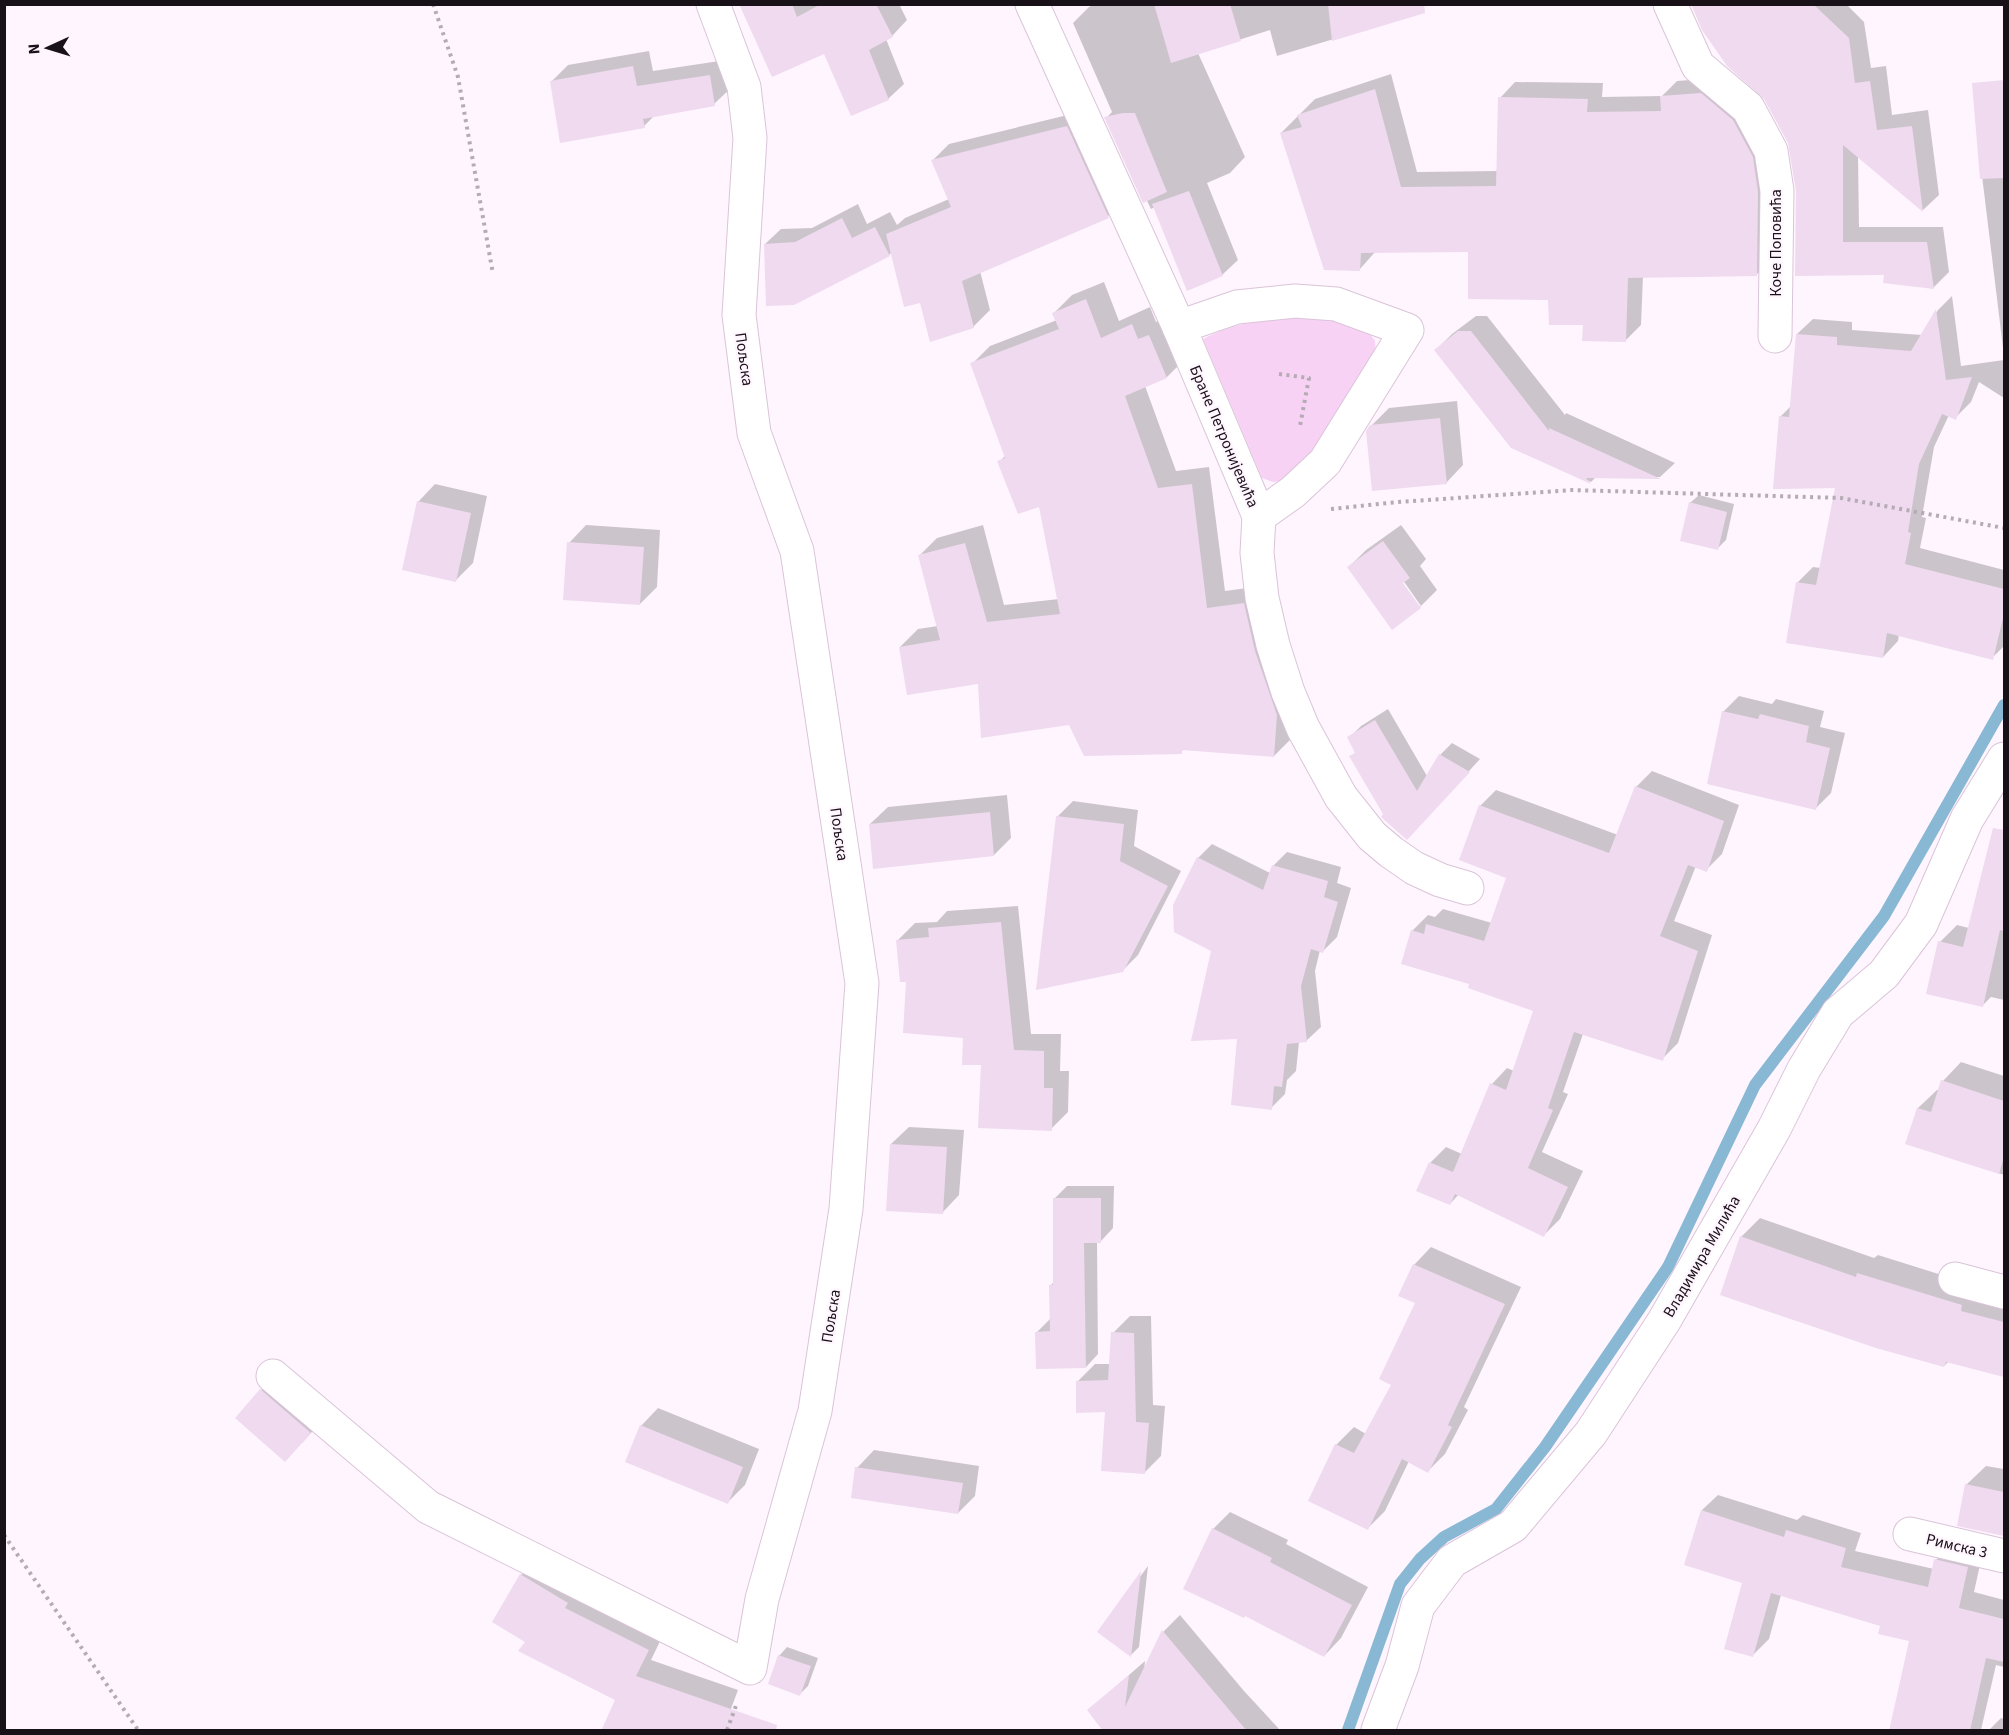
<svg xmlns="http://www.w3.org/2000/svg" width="2009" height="1735" font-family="'Source Sans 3',sans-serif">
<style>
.green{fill:#f8d2f5}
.shadow{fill:#0003}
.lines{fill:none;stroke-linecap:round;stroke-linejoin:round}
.stream{stroke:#88b8d3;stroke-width:12}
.building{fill:#efdaef}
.minor-casing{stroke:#dac4d9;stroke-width:35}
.path{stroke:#b4abb3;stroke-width:4;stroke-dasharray:3 4.5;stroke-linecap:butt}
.minor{stroke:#fff;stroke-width:33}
.labels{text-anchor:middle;stroke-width:4.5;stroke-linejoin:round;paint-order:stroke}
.street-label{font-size:16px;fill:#191118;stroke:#fff5fe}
</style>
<rect width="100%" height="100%" fill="#fff5fe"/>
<!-- green -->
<path class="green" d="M1312,315L1368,331L1375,341L1376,355L1312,455L1282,481L1273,482L1262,478L1203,339C1237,321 1274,317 1312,315Z"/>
<!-- shadow -->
<g class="shadow">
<polygon points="741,4 899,4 907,20 892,36 886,39 904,84 888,99 825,52"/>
<polygon points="1095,4 1389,4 1374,27 1277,56 1270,30 1198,53 1245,157 1230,173 1207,183 1238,260 1222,275 1155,207 1151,209 1106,118 1112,112 1073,23 1089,7"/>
<polygon points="1703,4 1846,4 1864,22 1871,68 1886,66 1892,115 1928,110 1939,195 1923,210 1858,156 1859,227 1943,227 1949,272 1933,288 1885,274 1796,275 1797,191 1789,142 1766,98"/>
<polygon points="649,51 653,71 726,60 731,88 714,104 655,115 644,126 552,81 568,65"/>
<polygon points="1391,74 1417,172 1497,171 1500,98 1515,82 1603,83 1602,97 1662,96 1677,81 1717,78 1749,104 1772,259 1756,275 1643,276 1641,325 1625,341 1550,299 1470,250 1376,251 1360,269 1281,133 1315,99"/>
<polygon points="1084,111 1124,200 1108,216 980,271 990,310 973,327 921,301 892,252 889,255 765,244 781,229 812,228 858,204 867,224 890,212 897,225 905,218 949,199 933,160 949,144"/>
<polygon points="1994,137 2004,148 2004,356 1979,151"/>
<polygon points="1104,282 1119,321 1150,307 1156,322 1167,318 1185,359 1167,377 1145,386 1176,471 1209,467 1225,591 1262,586 1292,738 1274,756 1184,749 1181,752 1070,723 900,647 918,629 938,626 919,556 937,538 983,525 1004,605 1059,599 1040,505 999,462 1005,456 972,364 990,346 1057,320 1054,313 1072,295"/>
<polygon points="1952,296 1961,366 2004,360 2004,398 1979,382 1971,402 1955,418 1949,415 1934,447 1922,517 1926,518 1920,548 2004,570 2004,646 1992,658 1899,634 1898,641 1883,657 1797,583 1813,567 1821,568 1837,486 1780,417 1791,406 1797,334 1813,319 1852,322 1852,330 1922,335 1938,310"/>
<polygon points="1476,316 1487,316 1565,415 1566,413 1675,463 1660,477 1596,477 1591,482 1509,444 1436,350 1452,334"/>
<polygon points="1457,401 1463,465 1446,483 1371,426 1389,408"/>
<polygon points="435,484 487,496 473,563 456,580 418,502"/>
<polygon points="1699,495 1734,504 1726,540 1718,548 1690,503"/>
<polygon points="586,525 660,530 657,587 640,604 569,543"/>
<polygon points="1401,525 1426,559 1420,566 1437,590 1421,606 1400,576 1397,578 1418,606 1421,606 1392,627 1349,567 1366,550"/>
<polygon points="1739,696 1772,704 1776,699 1824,711 1820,727 1845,733 1831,793 1816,808 1723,712"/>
<polygon points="1388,709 1427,776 1440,755 1452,743 1480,759 1419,826 1385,815 1351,757 1356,752 1349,738 1361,726"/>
<polygon points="1652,771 1739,805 1722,854 1706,870 1696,866 1674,921 1712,935 1678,1043 1662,1059 1583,1034 1563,1092 1568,1094 1542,1152 1583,1171 1560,1219 1544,1235 1459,1194 1450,1204 1418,1191 1431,1162 1446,1147 1462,1154 1492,1084 1507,1068 1514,1071 1535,1010 1471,983 1412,931 1428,915 1435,917 1443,909 1492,923 1508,877 1480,806 1496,790 1618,835 1636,787"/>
<polygon points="1007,795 1011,838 994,855 870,824 888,807"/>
<polygon points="1073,801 1138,810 1134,846 1181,871 1138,955 1123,970 1038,988 1058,816"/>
<polygon points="1212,844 1270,873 1273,866 1287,852 1341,867 1337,883 1351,888 1337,937 1323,951 1320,950 1315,971 1321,1027 1306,1041 1299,1042 1296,1071 1287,1080 1285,1094 1271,1108 1239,1037 1213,950 1198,858"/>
<polygon points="2000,855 2004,856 2004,1000 1991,997 1983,1005 1940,942 1957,925 1969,928"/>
<polygon points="1018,906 1031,1034 1061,1034 1060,1071 1069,1071 1068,1112 1051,1129 982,1064 964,1036 907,980 898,940 915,923 937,922 947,911"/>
<polygon points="1961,1062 2004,1076 2004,1175 1907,1143 1918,1108 1937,1090 1939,1090 1943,1081"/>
<polygon points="909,1127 964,1130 959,1195 942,1213 891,1144"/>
<polygon points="1067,1186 1114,1186 1113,1228 1101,1241 1097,1241 1098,1354 1086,1367 1037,1332 1050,1319 1050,1286 1054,1282 1055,1198"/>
<polygon points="1760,1218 1874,1258 1878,1255 1980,1287 2004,1298 2004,1375 1949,1361 1944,1366 1741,1237"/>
<polygon points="1431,1247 1521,1287 1464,1407 1468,1410 1445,1454 1428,1471 1409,1461 1385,1511 1368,1528 1310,1500 1336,1445 1354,1427 1366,1434 1393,1384 1417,1303 1414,1265"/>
<polygon points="1130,1316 1151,1316 1153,1405 1165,1406 1161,1456 1144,1473 1107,1411 1078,1381 1095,1364 1110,1364 1113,1333"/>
<polygon points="278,1373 327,1415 302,1443 261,1390"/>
<polygon points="658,1408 759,1449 745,1485 728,1502 641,1426"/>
<polygon points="874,1450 979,1466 975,1496 958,1513 857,1468"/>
<polygon points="1986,1466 2004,1469 2004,1534 1959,1525 1967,1484"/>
<polygon points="1718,1495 1797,1520 1803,1515 1861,1533 1855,1551 1934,1569 1936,1560 1952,1544 1983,1551 1974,1592 2004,1600 2004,1667 1996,1665 1981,1730 1891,1730 1910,1639 1882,1625 1781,1595 1769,1639 1753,1655 1744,1582 1702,1510"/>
<polygon points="1230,1512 1288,1540 1286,1544 1368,1587 1341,1638 1324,1656 1246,1614 1213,1529"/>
<polygon points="538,1559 664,1633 651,1660 738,1690 723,1730 617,1699 527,1642 521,1575"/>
<polygon points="1148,1566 1139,1647 1131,1655 1099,1632"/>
<polygon points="1180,1615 1244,1691 1280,1730 1105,1730 1089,1710 1145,1661 1144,1672 1164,1631"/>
<polygon points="787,1647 818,1658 808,1686 800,1694 779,1656"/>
<polygon points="2001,1718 2004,1719 2004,1730 1989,1730"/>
</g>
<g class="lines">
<!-- stream -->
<polyline class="stream" points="1348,1730 1400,1584 1420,1559 1444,1537 1496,1509 1545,1447 1668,1267 1755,1085 1884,916 2004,705"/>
</g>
<!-- building -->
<g class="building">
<polygon points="739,4 792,4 797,17 821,4 876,4 893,37 869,50 889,100 851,116 824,54 772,77"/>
<polygon points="1154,4 1230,4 1241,41 1171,63"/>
<polygon points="1328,4 1424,4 1425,13 1332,41"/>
<polygon points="1691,4 1813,4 1849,38 1855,83 1870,81 1877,130 1912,126 1923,212 1843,145 1843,242 1927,242 1934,289 1883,283 1884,275 1795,276 1796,191 1788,143 1764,99 1727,66 1702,30"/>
<polygon points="633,66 637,86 710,75 715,106 643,119 645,128 560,143 550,81"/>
<polygon points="2004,80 2004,178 1980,179 1972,83"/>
<polygon points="1375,89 1401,187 1496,186 1498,97 1588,99 1587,112 1661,111 1660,96 1701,93 1733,120 1753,157 1758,192 1757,276 1628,278 1626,342 1582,341 1583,325 1549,325 1548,300 1468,299 1468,252 1361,253 1360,271 1324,270 1280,133 1302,127 1297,115"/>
<polygon points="1123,113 1135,113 1167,192 1143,203 1104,117"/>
<polygon points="1067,126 1109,218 962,281 974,328 930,342 920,303 904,307 886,234 951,207 931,160"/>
<polygon points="1189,191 1223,276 1187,291 1152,204"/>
<polygon points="842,218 852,238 875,227 890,256 794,305 766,306 764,244 795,242"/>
<polygon points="1086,299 1101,338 1132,324 1138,339 1149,335 1167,378 1125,396 1158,488 1192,484 1207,608 1244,603 1255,651 1277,715 1274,757 1182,750 1182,754 1084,756 1069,725 981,738 978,684 907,695 899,647 940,640 918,555 965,543 987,622 1060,614 1039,507 1018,514 997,461 1005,458 970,363 1059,329 1052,313"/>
<polygon points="1936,309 1946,380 1972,377 1956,420 1942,414 1919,464 1908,532 1911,533 1905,564 2004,589 2004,614 1993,660 1887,633 1883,658 1786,643 1796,582 1816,585 1835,488 1773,489 1779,416 1789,417 1796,334 1837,337 1837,345 1911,351"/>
<polygon points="1458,331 1471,331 1549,431 1549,428 1661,479 1586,478 1591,484 1511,448 1434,350"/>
<polygon points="1440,418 1447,484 1372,491 1366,431 1370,425"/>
<polygon points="417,501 471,513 456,582 402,570"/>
<polygon points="1689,502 1727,512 1718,550 1680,541"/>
<polygon points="1383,541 1410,578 1403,583 1421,608 1392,630 1347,567"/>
<polygon points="567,542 644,547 640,605 563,600"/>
<polygon points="1722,711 1758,719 1760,714 1809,726 1806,742 1830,748 1816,810 1707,784"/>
<polygon points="1375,720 1417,791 1439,754 1470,772 1407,840 1381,817 1383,814 1349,756 1355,753 1347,737"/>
<polygon points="1635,786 1724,821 1707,872 1688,865 1660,936 1698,951 1663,1061 1574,1032 1548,1108 1553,1110 1528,1168 1568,1187 1544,1237 1455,1194 1450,1205 1416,1191 1429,1162 1453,1172 1490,1083 1506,1090 1533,1011 1468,988 1469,984 1401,964 1411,930 1424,934 1426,924 1484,941 1506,878 1459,860 1479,805 1609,853"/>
<polygon points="990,812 994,856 873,869 869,824"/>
<polygon points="1056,816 1124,824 1120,861 1168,886 1123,972 1036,990"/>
<polygon points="1993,828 2004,830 2004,931 2000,930 1983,1007 1926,994 1938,941 1963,947"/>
<polygon points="1197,857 1263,890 1272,865 1328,881 1324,897 1338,902 1323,953 1311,949 1301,986 1307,1042 1287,1044 1282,1087 1274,1086 1272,1110 1231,1105 1237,1039 1191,1041 1211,951 1174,932 1173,905"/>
<polygon points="1001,922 1014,1050 1044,1051 1044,1088 1053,1088 1052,1131 978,1128 981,1065 962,1065 963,1038 903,1033 906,982 900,982 896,940 929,937 928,928"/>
<polygon points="1941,1080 2004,1101 2004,1157 1999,1174 1905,1144 1917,1108 1931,1112"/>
<polygon points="890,1144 947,1147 943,1214 886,1211"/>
<polygon points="1053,1198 1101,1198 1101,1243 1084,1243 1086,1368 1036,1369 1035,1332 1050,1331 1049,1285 1053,1285"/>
<polygon points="1740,1236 1856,1277 1857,1273 1962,1305 1961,1311 2004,1322 2004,1377 1946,1362 1944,1367 1876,1348 1720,1295"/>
<polygon points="1413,1264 1505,1304 1448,1425 1452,1427 1428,1473 1402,1459 1368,1530 1308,1501 1335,1444 1354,1453 1391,1385 1379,1379 1415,1303 1398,1296"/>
<polygon points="1111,1332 1134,1333 1136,1422 1149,1423 1145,1474 1101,1471 1105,1412 1076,1413 1076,1381 1108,1380"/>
<polygon points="260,1389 311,1433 285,1462 235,1418"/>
<polygon points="640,1425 743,1467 728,1504 625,1462"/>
<polygon points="855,1467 963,1483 958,1514 851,1498"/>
<polygon points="1965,1484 2004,1492 2004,1536 1957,1526"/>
<polygon points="1701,1510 1784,1537 1786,1530 1846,1548 1841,1567 1928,1587 1934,1559 1968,1567 1959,1608 2004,1619 2004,1662 1986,1658 1970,1731 1889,1731 1909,1641 1878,1634 1880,1626 1771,1593 1753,1657 1724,1649 1742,1583 1684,1565"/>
<polygon points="1212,1528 1272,1558 1270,1562 1352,1605 1324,1657 1245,1616 1244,1618 1183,1589"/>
<polygon points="1141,1571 1131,1657 1097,1632"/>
<polygon points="520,1574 568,1603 565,1608 649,1650 636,1676 777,1725 776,1731 601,1731 615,1700 518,1651 525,1642 492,1622"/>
<polygon points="1162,1630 1247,1731 1103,1731 1087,1710 1129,1675 1125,1707"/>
<polygon points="778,1655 811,1666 800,1696 768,1684"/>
</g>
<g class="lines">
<!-- minor casing -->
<g class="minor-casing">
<g id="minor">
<polyline points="1032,4 1179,327 1259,516 1257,553 1262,598 1273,645 1288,692 1303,728 1341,797 1372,836 1391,852 1414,868 1440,880 1467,888"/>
<polyline points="1670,4 1698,66 1748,108 1771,151 1777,191 1775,336"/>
<polyline points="1179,327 1237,307 1295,301 1336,304 1407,330 1325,462 1293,492 1259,516"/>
<polyline points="1955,1279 2004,1292"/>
<polyline points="273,1376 428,1507 750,1668 762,1599 815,1411 846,1209 862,983 797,551 754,433 739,315 750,138 744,87 713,4"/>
<polyline points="1910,1534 2004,1556"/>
<polyline points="1378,1730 1402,1666 1418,1606 1452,1561 1513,1526 1591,1433 1664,1321 1774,1129 1804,1069 1838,1013 1884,974 1921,924 1967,819 2004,759"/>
</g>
</g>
<!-- path -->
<g class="path">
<polyline points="433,4 458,77 493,274"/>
<polyline points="1279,374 1309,378 1300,426"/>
<polyline points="1331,509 1398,502 1572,490 1841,498 2004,528"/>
<polyline points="4,1535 138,1730"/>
<polyline points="727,1730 737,1703"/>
</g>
<!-- minor -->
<use href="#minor" class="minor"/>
</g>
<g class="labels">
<!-- street labels -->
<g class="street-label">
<text transform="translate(1775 243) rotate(-90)" y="6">Коче Поповића</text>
<text transform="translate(745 359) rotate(82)" y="6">Пољска</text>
<text transform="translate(1225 436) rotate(67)" y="6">Бране Петронијевића</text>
<text transform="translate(840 834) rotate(82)" y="6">Пољска</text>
<text transform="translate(1701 1256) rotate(-60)" y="6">Владимира Милића</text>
<text transform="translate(830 1316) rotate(-81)" y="6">Пољска</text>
<text transform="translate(1957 1545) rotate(13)" y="6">Римска 3</text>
</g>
</g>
<!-- border -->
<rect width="2009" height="1735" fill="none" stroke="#191118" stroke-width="12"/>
<!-- north arrow -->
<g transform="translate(48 48) rotate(266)" stroke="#fff5fe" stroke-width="4.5" paint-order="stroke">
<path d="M0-4.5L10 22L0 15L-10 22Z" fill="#191118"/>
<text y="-9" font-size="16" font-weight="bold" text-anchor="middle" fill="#191118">N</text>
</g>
</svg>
